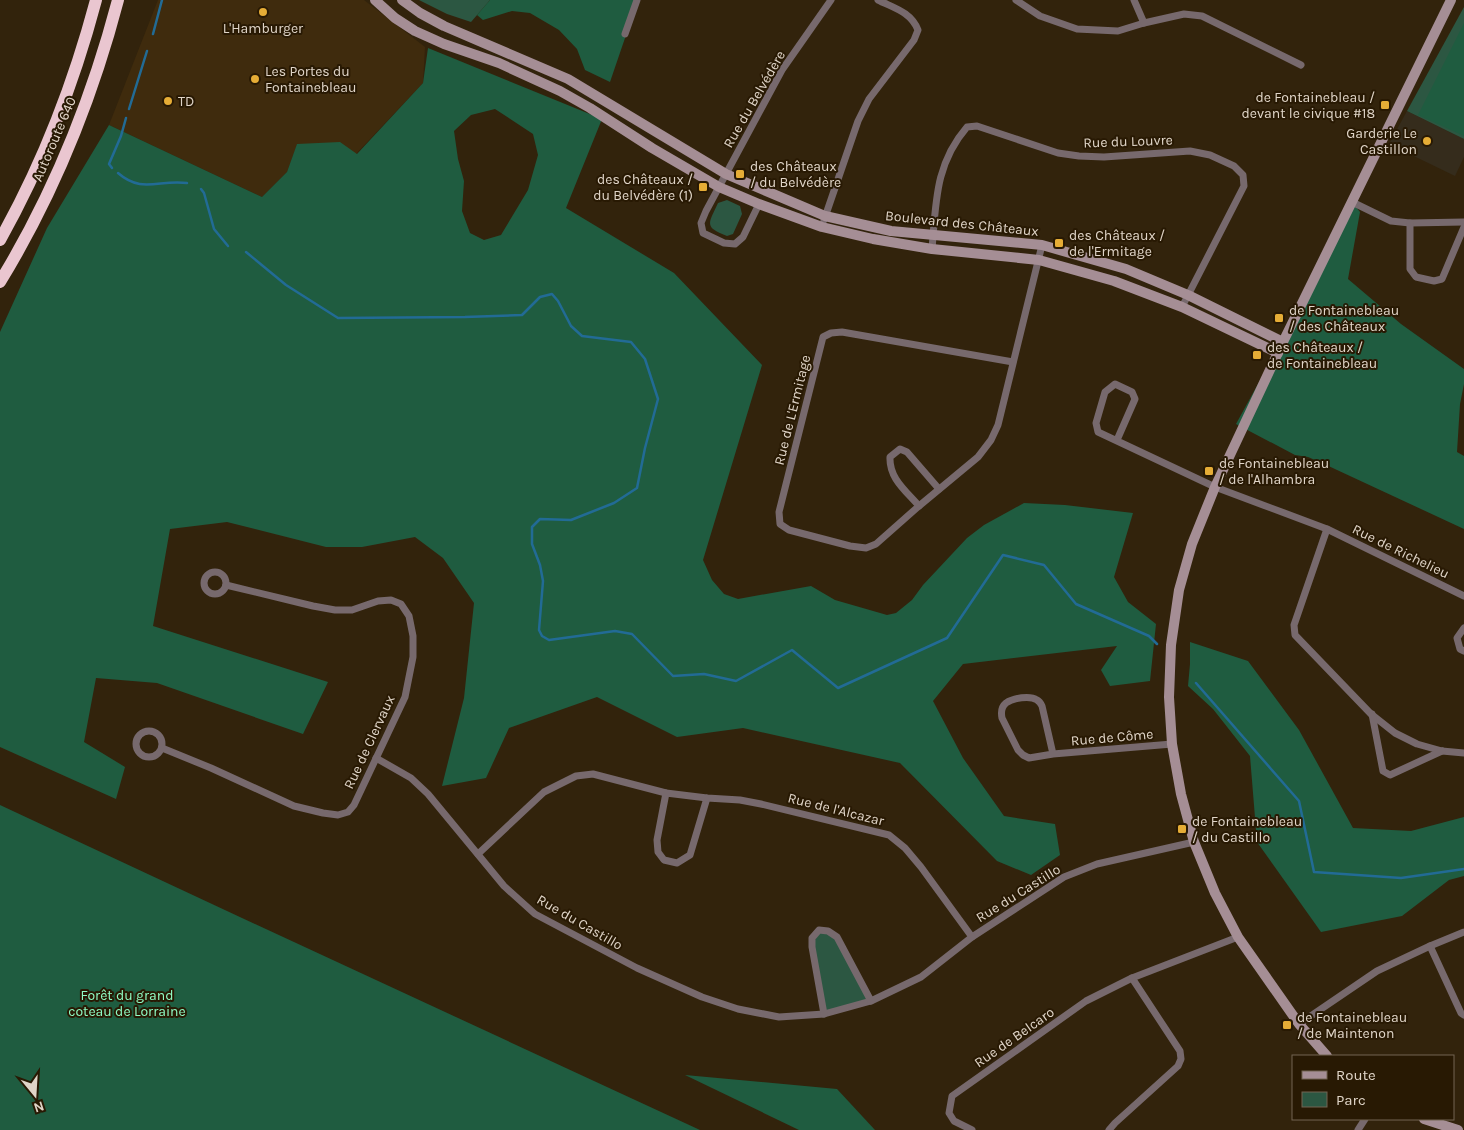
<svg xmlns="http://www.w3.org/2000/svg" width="1464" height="1130" font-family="Karla,sans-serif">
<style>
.built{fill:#3f2b0d}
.education{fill:#352c1c}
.green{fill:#2c5742}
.forest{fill:#1f5c40;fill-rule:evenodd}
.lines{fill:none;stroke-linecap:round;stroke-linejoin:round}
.stream{stroke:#226b95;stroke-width:2.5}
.street{stroke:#77696d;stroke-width:7}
.secondary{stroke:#a58e95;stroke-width:10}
.highway{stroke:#eac6d0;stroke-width:12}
.poi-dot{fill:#e6ad36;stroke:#281903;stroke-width:2}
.labels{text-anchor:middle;stroke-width:4;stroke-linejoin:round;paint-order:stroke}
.poi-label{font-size:14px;fill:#e0d5c8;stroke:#281903;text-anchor:start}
.street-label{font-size:14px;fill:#e0d5c8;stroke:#281903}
.park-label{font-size:14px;fill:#8ffcc5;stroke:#281903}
</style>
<rect width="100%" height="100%" fill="#32230c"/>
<!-- built -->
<polygon class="built" points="158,0 364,0 425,47 423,83 356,154 297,145 287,172 262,197 109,125"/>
<!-- education -->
<polygon class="education" points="1407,111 1464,139 1464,157 1455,176 1389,144"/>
<!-- green -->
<g class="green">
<polygon points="419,0 490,0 471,22 447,14"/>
<polygon points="1464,7 1464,139 1407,111"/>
<path d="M727,200L740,206L742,214L733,234L727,236C703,227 709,223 718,203Z"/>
<polygon points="819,930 837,937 871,1001 824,1014 812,947"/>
</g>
<!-- forest -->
<g class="forest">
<polygon points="490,0 638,0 610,82 585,70 577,49 559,30 530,13 512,11 483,20 477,15"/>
<polygon points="1464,23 1464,136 1418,115"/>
<path d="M428,48L602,119L566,208L674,273L762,365L703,560L712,580L724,594L738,599L811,586L835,600L887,615L896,613L912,600L923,585L967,538L984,525L1024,503L1065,505L1133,513L1114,577L1128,602L1156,624L1150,681L1110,686L1101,670L1117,646L963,664L933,701L963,758L1004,816L1055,824L1060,855L1031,875L997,861L900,763L743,728L677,737L597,697L509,728L486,778L442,786L464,698L474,603L443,558L415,537L362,547H326L227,522L170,529L153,626L328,682L303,734L157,683L96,678L84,742L125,767L116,799L0,747V332L47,228L109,125L262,197L287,172L297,144L340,142L357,154L423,83ZM495,109L533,134L538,155L528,190L501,235L484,240L470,233L462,211L464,181L458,159L454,131L471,115Z"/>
<polygon points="1352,202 1360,212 1348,279 1401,324 1464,369 1464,384 1460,404 1457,452 1464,456 1464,529 1322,463 1308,457 1295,455 1236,424 1281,342"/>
<polygon points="1190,642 1248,661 1299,730 1353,828 1411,831 1464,817 1464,876 1449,880 1402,916 1321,932 1257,842 1250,756 1213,709 1188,686 1190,664"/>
<polygon points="0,805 242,918 700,1130 0,1130"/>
<polygon points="685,1075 837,1089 875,1130 799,1130"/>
</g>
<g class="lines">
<!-- stream -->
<g class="stream">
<polyline points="153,34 162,0"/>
<polyline points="129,109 147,51"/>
<polyline points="112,168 109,164 121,136 126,118"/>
<path d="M118,173C142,194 159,179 187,183"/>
<polyline points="201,189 204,193 214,229 228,246"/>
<polyline points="246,252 286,285 338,318 465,317 522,315 540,297 552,294 558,301 571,326 582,336 631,342 645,359 658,399 645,448 637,488 614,503 571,520 540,519 532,527 532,544 540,565 543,581 539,630 542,636 549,640 615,631 632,634 673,676 704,674 736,681 792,650 838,688 947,638 1003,555 1044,565 1076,604 1149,636 1157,644"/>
<polyline points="1196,683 1299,801 1314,872 1401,878 1464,869"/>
</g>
<!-- street -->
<g class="street">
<polyline points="1016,0 1040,16 1077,29 1118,31 1144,23 1184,14 1202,16 1301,65"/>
<polyline points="1134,0 1144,23"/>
<polyline points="625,34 637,0"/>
<polyline points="1352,202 1391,221 1410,223 1464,222"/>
<polyline points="759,204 743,237 735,244 724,243 703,233 701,223 706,211 782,70 831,0"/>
<path d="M824,220L858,121L869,99L914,40L918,30C911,12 894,8 878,0"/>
<polyline points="1410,223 1410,269 1416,277 1434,281 1442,279 1464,227"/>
<path d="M932,249C936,203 935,164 967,127L977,126L1058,153L1079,156L1104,157L1190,151L1210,155L1234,166L1243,175L1244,186L1182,307"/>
<polyline points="1013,362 842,332 831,333 823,337 779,512 780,524 789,530 850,546 866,548 876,544 919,506 978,457 991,440 998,425 1042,245"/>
<polyline points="1117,440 1135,399 1132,392 1115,384 1105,392 1096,423 1098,432 1215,487 1327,529 1464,596"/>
<path d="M919,506C905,490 889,478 890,457L900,449L907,452L939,489"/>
<polyline points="1327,529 1294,625 1295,635 1371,714 1395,733 1417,744 1442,751 1464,753"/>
<circle cx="215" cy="583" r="11"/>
<polyline points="1464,628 1457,638 1460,649 1464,651"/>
<polyline points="1372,714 1383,771 1390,775 1442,751"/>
<circle cx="149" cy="744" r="13"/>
<polyline points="162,748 211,768 294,806 323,813 338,815 348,812 354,805 405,697 413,657 413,636 409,616 401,604 391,600 378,601 352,610 335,610 313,606 226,585"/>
<path d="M1053,754L1042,706C1041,704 1039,701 1037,700C1030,695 1013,698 1006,703C1001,707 1001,713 1002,718L1018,750L1023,755L1029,758L1053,754L1172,744"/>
<polyline points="376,758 411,778 428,794 504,886 535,914 637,968 702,997 738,1009 779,1017 824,1014 871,1001 921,977 972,937 1064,877 1097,864 1194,842"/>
<polyline points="666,793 657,840 658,852 664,860 677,863 690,855 707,798"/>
<polyline points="478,854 544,792 576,776 593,774 666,793 707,798 740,800 761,804 889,835 905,848 921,867 972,937"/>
<polyline points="1430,946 1461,1013 1464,1015"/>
<polyline points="824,1014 812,947 812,938 819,930 828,931 837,937 871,1001"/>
<polyline points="1299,1024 1377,971 1430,946 1464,932"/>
<polyline points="972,1130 954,1121 949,1113 952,1096 1086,1001 1132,978 1238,937"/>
<polyline points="1109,1130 1115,1123 1178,1066 1181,1059 1180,1051 1132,978"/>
<polyline points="1358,1130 1365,1119"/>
</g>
<!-- secondary -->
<g class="secondary">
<polyline points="375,0 395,18 415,31 444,44 499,63 560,91 590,108 652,148 719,187 759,204 822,227 873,239 932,249 1039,260 1114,281 1182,307 1278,353"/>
<polyline points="402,0 420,13 444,26 568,79 726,174 825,216 891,231 1042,245 1126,269 1188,295 1283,342"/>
<polyline points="1327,1056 1299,1024 1238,937 1215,893 1194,842 1181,794 1172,744 1169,697 1171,645 1179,590 1192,544 1215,487 1283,342 1451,0"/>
<polyline points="1424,1119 1458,1130"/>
</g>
<!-- highway -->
<g class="highway">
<path d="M0,240C42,165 74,83 96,0"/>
<path d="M0,282C53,195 92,99 118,0"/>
</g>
</g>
<!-- markers -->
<g class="poi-dot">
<circle cx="263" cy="12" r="5"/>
<circle cx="255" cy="79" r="5"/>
<circle cx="168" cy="101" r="5"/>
<rect x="1380" y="100" width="10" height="10" rx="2.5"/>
<circle cx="1427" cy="141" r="5"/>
<rect x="735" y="169" width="10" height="10" rx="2.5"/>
<rect x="698" y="182" width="10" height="10" rx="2.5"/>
<rect x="1054" y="238" width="10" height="10" rx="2.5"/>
<rect x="1274" y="313" width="10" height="10" rx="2.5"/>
<rect x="1252" y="350" width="10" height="10" rx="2.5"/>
<rect x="1204" y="466" width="10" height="10" rx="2.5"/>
<rect x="1177" y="824" width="10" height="10" rx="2.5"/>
<rect x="1282" y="1020" width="10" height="10" rx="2.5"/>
</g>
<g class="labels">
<!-- poi labels -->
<g class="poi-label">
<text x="263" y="33" text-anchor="middle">L'Hamburger</text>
<text x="265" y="76">Les Portes du<tspan x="265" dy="16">Fontainebleau</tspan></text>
<text x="1375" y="102" text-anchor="end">de Fontainebleau /<tspan x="1375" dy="16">devant le civique #18</tspan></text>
<text x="178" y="106">TD</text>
<text x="1417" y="138" text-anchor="end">Garderie Le<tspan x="1417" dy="16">Castillon</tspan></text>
<text x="750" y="171">des Châteaux<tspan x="750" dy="16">/ du Belvédère</tspan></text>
<text x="693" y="184" text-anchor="end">des Châteaux /<tspan x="693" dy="16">du Belvédère (1)</tspan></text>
<text x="1069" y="240">des Châteaux /<tspan x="1069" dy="16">de l'Ermitage</tspan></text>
<text x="1289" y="315">de Fontainebleau<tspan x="1289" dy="16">/ des Châteaux</tspan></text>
<text x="1267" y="352">des Châteaux /<tspan x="1267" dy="16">de Fontainebleau</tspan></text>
<text x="1219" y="468">de Fontainebleau<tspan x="1219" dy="16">/ de l'Alhambra</tspan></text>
<text x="1192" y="826">de Fontainebleau<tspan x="1192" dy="16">/ du Castillo</tspan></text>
<text x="1297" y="1022">de Fontainebleau<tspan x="1297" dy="16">/ de Maintenon</tspan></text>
</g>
<!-- street labels -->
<g class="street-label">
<text transform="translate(754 99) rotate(-60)" y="5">Rue du Belvédère</text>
<text transform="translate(54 139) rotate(-67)" y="5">Autoroute 640</text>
<text transform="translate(1128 141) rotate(-2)" y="5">Rue du Louvre</text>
<text transform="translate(962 223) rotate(6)" y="5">Boulevard des Châteaux</text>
<text transform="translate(792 410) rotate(-76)" y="5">Rue de L'Ermitage</text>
<text transform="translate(1401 551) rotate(26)" y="5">Rue de Richelieu</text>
<text transform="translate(1112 737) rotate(-5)" y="5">Rue de Côme</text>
<text transform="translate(369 742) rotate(-65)" y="5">Rue de Clervaux</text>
<text transform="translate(836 809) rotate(14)" y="5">Rue de l'Alcazar</text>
<text transform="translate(1018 893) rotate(-32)" y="5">Rue du Castillo</text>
<text transform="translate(580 922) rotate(30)" y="5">Rue du Castillo</text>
<text transform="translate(1014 1037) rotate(-35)" y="5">Rue de Belcaro</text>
</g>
<!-- park labels -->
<g class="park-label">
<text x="127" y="1000">Forêt du grand<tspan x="127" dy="16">coteau de Lorraine</tspan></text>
</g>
</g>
<!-- legend -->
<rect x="1292" y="1055" width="162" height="65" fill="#281903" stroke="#726452"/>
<rect x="1302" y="1071" width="25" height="8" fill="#a58e95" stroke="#726452"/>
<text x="1336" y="1080" font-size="15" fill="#e0d5c8">Route</text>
<rect x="1302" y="1092" width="25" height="15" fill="#2c5742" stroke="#726452"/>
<text x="1336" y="1105" font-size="15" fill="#e0d5c8">Parc</text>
<!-- north arrow -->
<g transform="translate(35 1095) rotate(162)" stroke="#281903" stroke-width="4" paint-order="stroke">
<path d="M0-4L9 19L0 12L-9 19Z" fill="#e0d5c8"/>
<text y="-8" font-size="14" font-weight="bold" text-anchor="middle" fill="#e0d5c8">N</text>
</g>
</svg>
